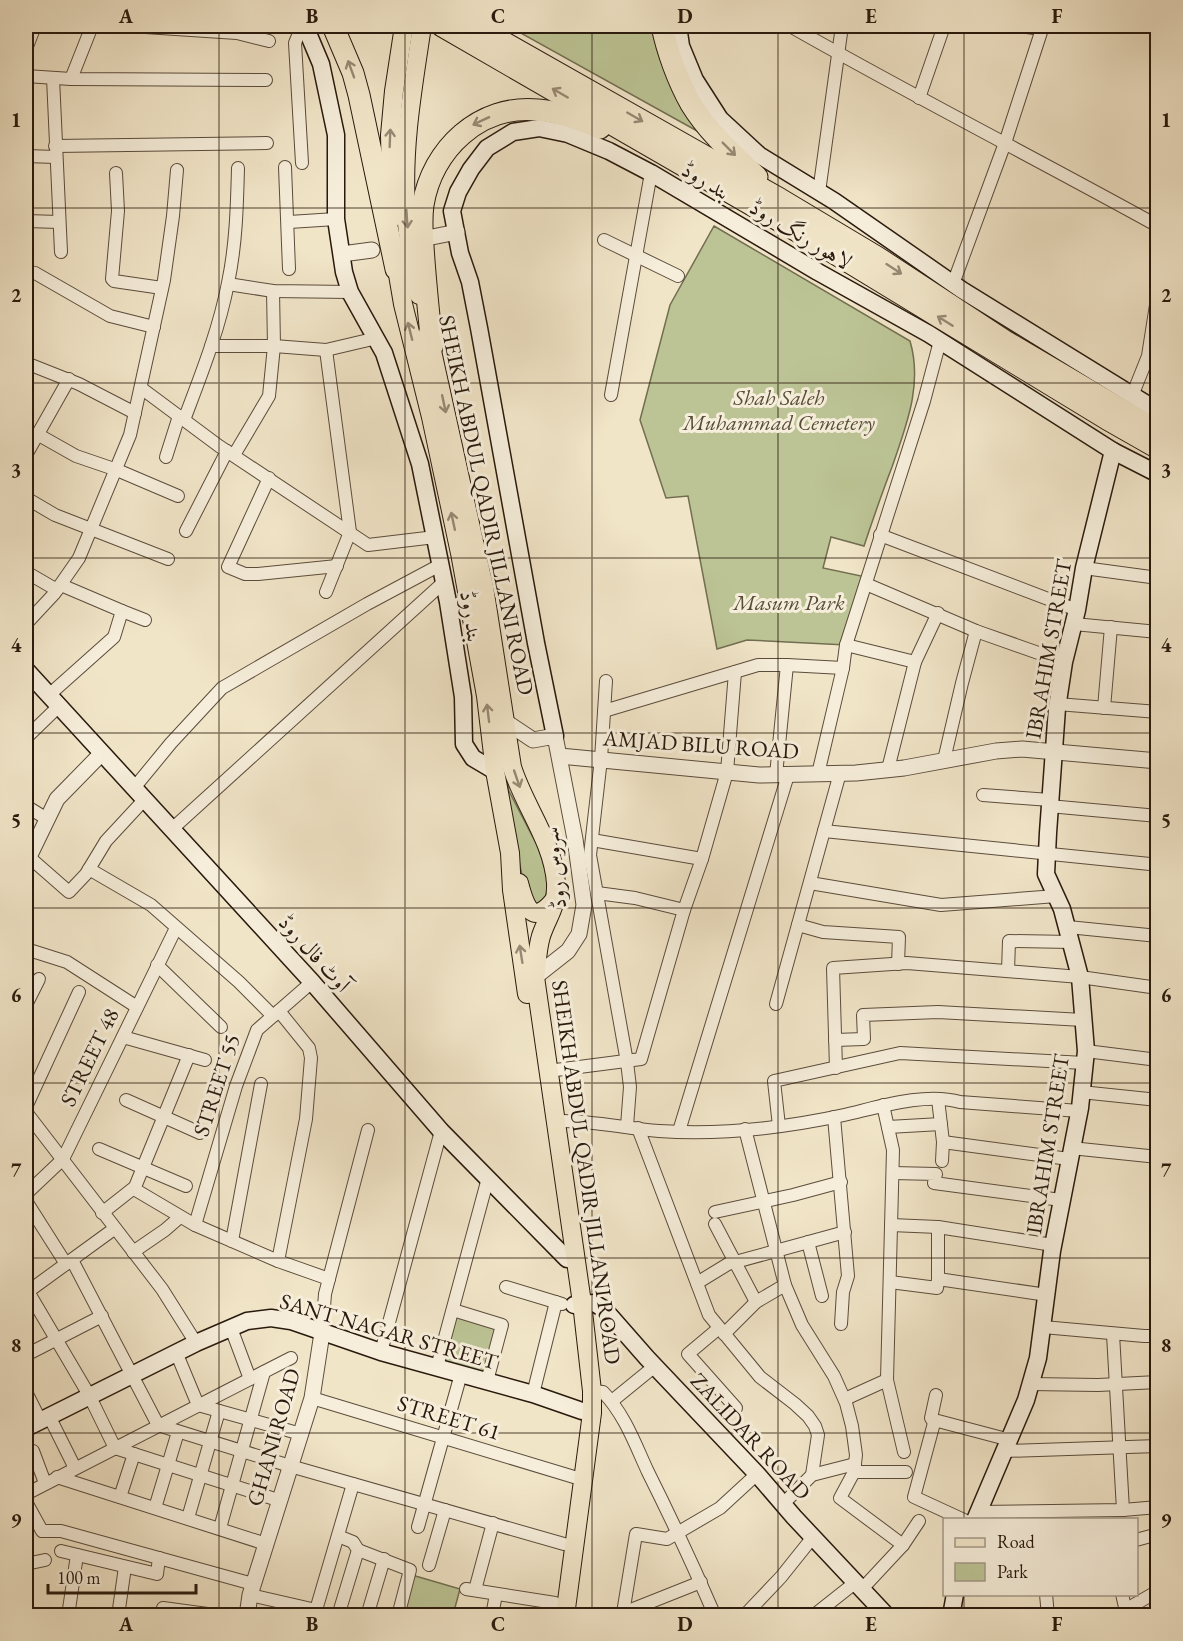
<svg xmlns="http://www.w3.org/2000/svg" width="1183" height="1641" font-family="'EB Garamond',Amiri,serif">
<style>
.green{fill:#bcc495;stroke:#726e51;stroke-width:1.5}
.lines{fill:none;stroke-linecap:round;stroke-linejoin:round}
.minor-casing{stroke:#5b4c3c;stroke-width:14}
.tertiary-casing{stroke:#5b4c3c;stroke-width:17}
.secondary-casing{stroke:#29190d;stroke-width:19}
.primary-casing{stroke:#29190d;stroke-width:20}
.motorway-casing{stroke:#29190d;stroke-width:23}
.minor{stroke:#f6eedb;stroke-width:12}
.tertiary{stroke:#f6eedb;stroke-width:15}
.secondary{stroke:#f6eedb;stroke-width:16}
.primary{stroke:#f1e5c8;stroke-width:18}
.motorway{stroke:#f1e5c8;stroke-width:21}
.oneway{stroke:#978974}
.grid{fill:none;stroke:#29190d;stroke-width:1.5;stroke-opacity:0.55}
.labels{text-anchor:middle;stroke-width:6;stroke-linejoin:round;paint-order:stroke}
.street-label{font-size:22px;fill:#29190d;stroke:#f6eedb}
.park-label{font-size:22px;font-style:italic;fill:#554c36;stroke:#f6eedb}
.neatline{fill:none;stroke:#29190d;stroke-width:2}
.grid-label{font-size:20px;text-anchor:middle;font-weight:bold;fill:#29190d}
</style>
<rect width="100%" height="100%" fill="#f1e5c8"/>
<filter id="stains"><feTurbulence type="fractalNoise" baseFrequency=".00333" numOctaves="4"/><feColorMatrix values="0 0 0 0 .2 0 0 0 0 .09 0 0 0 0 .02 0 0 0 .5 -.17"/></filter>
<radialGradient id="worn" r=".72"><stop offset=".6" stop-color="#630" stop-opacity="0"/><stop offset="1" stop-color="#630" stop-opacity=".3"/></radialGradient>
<!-- green -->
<g class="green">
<polygon points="508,26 651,26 666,73 708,137"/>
<path d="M714,226L910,341C923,385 906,426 892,467C882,493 873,519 864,546L831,537L823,568L866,577L846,645L747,640L717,649L688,496L666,498L640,420L670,305Z"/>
<polygon points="500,750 509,791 541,853 548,882 545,902 538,907 526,894 517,852"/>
<polygon points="453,1310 502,1325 487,1381 437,1367"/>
<polygon points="412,1575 460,1589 453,1615 401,1616"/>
</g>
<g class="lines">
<!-- minor casing -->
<g class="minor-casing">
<g id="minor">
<polyline points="130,26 237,33 269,41"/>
<path d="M790,26C911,95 1035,158 1158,226"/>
<polyline points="1019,26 1042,29"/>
<polyline points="26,49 35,26"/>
<polyline points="26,76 71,79 266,80"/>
<polyline points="53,78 61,252"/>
<polyline points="71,79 92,26"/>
<polyline points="919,98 944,26"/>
<polyline points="55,146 267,143"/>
<polyline points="26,156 56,157"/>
<polyline points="302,163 295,43 302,26"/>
<polyline points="285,167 289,269"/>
<polyline points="116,173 118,211 112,279 114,281 162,288"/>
<polyline points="819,192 842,26"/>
<polyline points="26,221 59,222"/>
<polyline points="289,222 336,219"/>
<polyline points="604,240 678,276"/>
<polyline points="26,280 30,272 35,273 110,316 154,327"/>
<polyline points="228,284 273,291 350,292"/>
<polyline points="953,284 1005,143 1043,26"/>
<polyline points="211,346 274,346 326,350 377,338"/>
<polyline points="326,350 350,532 326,592"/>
<polyline points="26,363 79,384 135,413"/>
<polyline points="141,388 219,446 368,545 435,537"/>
<polyline points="611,395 651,173"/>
<polyline points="1132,396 1148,356 1158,292"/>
<path d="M184,420C201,375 219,330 228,283C236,245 237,207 238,168"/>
<polyline points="37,434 76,456 117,470 178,496"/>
<polyline points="26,455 69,379"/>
<polyline points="234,455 269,396 274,346 273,291"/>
<polyline points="166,457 179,416"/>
<polyline points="269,478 228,567 245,574 258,574 337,566"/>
<polyline points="26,498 55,515 168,559"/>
<polyline points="186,531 227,451"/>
<polyline points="880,535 1077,610"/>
<polyline points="1084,568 1158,578"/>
<polyline points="26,572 57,590"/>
<polyline points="866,584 976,631 1064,662"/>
<polyline points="122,611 145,620"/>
<polyline points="26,624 54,594 79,558 130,435 164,280 173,216 177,170"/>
<polyline points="1074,624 1158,632"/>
<polyline points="846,645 915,662"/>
<polyline points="787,665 843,668"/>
<polyline points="606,681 601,759 590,855 627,1062 630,1087 627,1126"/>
<polyline points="49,695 114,637 122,611 61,585"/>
<polyline points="1057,704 1158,712"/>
<polyline points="1104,708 1111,627"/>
<polyline points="604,711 758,665 787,665 776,775"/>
<polyline points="26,738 59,706"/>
<polyline points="944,760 962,683 976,631"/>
<polyline points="888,769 915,662 938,613"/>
<polyline points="818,774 843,668 846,645 924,401 940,341"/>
<polyline points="134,788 171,743 222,688 367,604 440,565"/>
<polyline points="983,795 1050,800"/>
<polyline points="26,806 47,819"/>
<polyline points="1049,806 1158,816"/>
<polyline points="172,829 444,582"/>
<polyline points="824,831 1150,864"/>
<polyline points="26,834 37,841"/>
<polyline points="592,840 702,859"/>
<polyline points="29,857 69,892 86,874 106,841 144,800"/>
<polyline points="89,869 151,905 239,982 273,1016"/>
<polyline points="810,883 941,905 1056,896"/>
<polyline points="597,893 635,898 684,910"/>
<polyline points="798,925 823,932 899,937 898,964"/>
<polyline points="1068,927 1158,936"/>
<polyline points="26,949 67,962 137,1007"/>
<polyline points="157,965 221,1027"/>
<polyline points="1008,971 1009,941 1072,942"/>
<polyline points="776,1004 840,773"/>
<polyline points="26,1005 39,979"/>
<polyline points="123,1037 205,1060"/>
<polyline points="835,1040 864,1039 863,1015 938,1012 1083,1020"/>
<polyline points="1086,1051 1158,1060"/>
<polyline points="836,1068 833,968 907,963 1080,977 1158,988"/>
<polyline points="548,1071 641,1059 684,910 702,859 727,772 735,672"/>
<polyline points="1081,1092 1158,1100"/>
<polyline points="938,1099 943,1142 942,1161"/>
<polyline points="126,1100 200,1133"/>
<polyline points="883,1105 893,1150 887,1380 904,1452"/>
<polyline points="26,1107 79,992"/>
<polyline points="26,1112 162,1289 196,1343"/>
<polyline points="834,1117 848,1276 843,1292 841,1324"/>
<path d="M555,1121C590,1120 623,1128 659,1131C720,1135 784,1128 844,1115C879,1107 925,1092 960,1102L1079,1111"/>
<polyline points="779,1126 774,1081 900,1053 1084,1063"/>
<polyline points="888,1127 941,1124"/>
<polyline points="638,1128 709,1315 760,1377 795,1404 808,1416 815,1426 818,1435 812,1475"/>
<polyline points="745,1129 785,1285 802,1325 834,1376 846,1403 852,1426 856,1455 854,1472 840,1498 903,1545 862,1589"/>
<polyline points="679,1131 788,775"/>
<polyline points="943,1142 1069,1159"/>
<polyline points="1071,1148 1158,1157"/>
<polyline points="99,1149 186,1186"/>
<polyline points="893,1173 936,1174 934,1183 1061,1200"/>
<polyline points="134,1189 195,1225 278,1261 306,1119 311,1058 309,1048 279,1011"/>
<polyline points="26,1194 63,1159 176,928"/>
<polyline points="26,1201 66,1264"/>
<polyline points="715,1212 793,1195 841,1182"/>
<polyline points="102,1213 135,1187 189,1055"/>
<polyline points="715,1224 756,1302"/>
<polyline points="195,1225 236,1086 257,1030 312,982"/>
<polyline points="891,1225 938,1227 1053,1245"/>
<polyline points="232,1241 261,1084"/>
<polyline points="808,1242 822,1296"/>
<polyline points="133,1252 165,1230 180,1217"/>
<polyline points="72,1260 158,1425 290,1466 564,1544"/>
<polyline points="278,1261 329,1279"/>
<polyline points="938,1279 938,1227"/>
<polyline points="890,1282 937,1288 938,1279 1047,1295"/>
<polyline points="697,1283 728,1264 845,1232"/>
<polyline points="506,1287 562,1304"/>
<polyline points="26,1288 89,1395 115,1448 278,1500"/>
<polyline points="26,1293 114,1229"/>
<polyline points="453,1310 502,1325 487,1381"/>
<polyline points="1043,1327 1144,1336 1158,1336"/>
<polyline points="231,1328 250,1379"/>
<polyline points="719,1328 688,1354 736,1408"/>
<polyline points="322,1333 325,1294 368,1130"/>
<polyline points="724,1334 756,1302 785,1285"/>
<polyline points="1113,1334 1123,1510"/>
<polyline points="176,1352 198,1405 301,1434"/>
<polyline points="381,1352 441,1131"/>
<polyline points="26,1355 102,1316"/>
<polyline points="437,1367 488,1178"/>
<polyline points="1030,1384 1098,1385 1158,1382"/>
<path d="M592,1391L603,1392C625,1415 635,1444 648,1472C672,1520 694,1567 715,1616"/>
<polyline points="26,1392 40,1420"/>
<polyline points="533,1394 556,1302"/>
<polyline points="936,1395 931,1418 934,1423 914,1497 964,1520"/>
<polyline points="312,1398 574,1477"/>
<polyline points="845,1399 887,1380"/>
<polyline points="612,1401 655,1366"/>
<polyline points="49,1416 75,1468"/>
<polyline points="934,1423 938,1421 1010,1440"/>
<polyline points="33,1451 45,1483"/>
<polyline points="1005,1451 1158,1446"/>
<polyline points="854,1472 906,1472"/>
<polyline points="57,1477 266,1544"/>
<polyline points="26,1494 291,1358"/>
<polyline points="120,1497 134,1454"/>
<polyline points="26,1502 42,1531 61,1531 253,1584"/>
<polyline points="783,1504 812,1475 855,1464"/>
<polyline points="155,1508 178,1432"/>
<polyline points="978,1512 1123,1510 1158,1507"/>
<polyline points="188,1518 219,1411"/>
<polyline points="418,1527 461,1374"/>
<polyline points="220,1528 264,1372"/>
<polyline points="338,1536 353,1542 358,1550 338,1616"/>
<polyline points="1136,1540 1158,1534"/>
<polyline points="903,1545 919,1521"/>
<polyline points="358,1550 410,1570 398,1616"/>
<polyline points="61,1551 157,1574 159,1558"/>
<polyline points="26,1564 45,1560"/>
<polyline points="429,1565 445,1510"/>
<polyline points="466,1589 555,1603"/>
<polyline points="475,1590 493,1523"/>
<polyline points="1046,1594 1048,1616"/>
<polyline points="1122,1594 1127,1616"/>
<polyline points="250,1595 316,1610 353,1484"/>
<polyline points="1125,1610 1158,1591"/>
<polyline points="623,1613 636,1534 667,1539 720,1508 757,1474"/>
<polyline points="618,1615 701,1582"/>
<polyline points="68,1616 77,1555"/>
<polyline points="118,1616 125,1567"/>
<polyline points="161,1616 163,1608 222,1616"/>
<polyline points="367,1616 384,1559"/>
<polyline points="492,1616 496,1594"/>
<polyline points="744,1616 781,1577 813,1537"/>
<polyline points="813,1616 856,1582"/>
</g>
</g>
<!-- tertiary casing -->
<g class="tertiary-casing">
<g id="tertiary">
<polyline points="432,237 457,232"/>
<polyline points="342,254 372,250"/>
<polyline points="506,722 533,740 555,736 575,839 584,905 579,934 568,951 535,977"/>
<polyline points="560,756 759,775 856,773 904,768 996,751 1022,749 1158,761"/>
<polyline points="26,863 57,799 102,753"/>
<polyline points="247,1616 250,1595 312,1398 322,1333"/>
</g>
</g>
<!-- secondary casing -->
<g class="secondary-casing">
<g id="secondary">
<polyline points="305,26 321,64 336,135 336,219 344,272 350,292 384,353 420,464 448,602 463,697 464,744 473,758 495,771"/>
<polyline points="678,26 681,46 695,80 720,119 759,155 834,201 962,290 1158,411"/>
<polyline points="26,670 312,982 441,1131 567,1259 575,1258"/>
<polyline points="555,736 536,643 479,328 470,282 460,253 452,211 458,192 471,169 487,148 513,132 539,128 568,134 609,151 651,173 818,272 929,334 1113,451 1158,474"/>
<polyline points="574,1305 594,1303 604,1309 647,1358 757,1474 794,1517 887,1616"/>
<polyline points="26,1428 196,1343 247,1321 271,1318 291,1321 381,1352 533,1394 582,1411"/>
<polyline points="975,1520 1026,1400 1038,1358 1052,1251 1080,1108 1086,1051 1080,977 1062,909 1046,874 1048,833 1057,708 1064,662 1077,610 1084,568 1113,451"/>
<polyline points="951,1616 955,1594"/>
</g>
</g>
<!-- primary casing -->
<g class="primary-casing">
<g id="primary">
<polyline points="392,218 390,135 394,91 404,26"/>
<polyline points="395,257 403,304 431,417 460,553 486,696 495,771 510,853 512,890 527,994"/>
<path d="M419,295C413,266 407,237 406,208C402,147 413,86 422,26"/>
<path d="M428,333L484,587L512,767C524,806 553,841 556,883C557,908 548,915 541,936C537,949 537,964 535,977L582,1303L592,1391V1413L565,1616"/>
<path d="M519,883C525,906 532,928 555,899"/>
</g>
</g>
<!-- motorway casing -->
<g class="motorway-casing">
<g id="motorway">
<polyline points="333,26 353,73 359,95 396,269"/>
<polyline points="442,26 811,239 1107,419 1158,448"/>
<polyline points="475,26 780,199 877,257 1005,341 1158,431"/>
<path d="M662,26C667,51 678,81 691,104C708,132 734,155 757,177"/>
<path d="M432,347C429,314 425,280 423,246C422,233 421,219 423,205C432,149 480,104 538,110C559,112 581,120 600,128"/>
</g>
</g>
<!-- minor -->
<use href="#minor" class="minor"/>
<!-- tertiary -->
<use href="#tertiary" class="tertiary"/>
<!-- secondary -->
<use href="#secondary" class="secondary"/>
<!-- primary -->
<use href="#primary" class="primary"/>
<!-- motorway -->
<use href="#motorway" class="motorway"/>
</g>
<!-- one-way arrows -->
<defs><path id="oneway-shaft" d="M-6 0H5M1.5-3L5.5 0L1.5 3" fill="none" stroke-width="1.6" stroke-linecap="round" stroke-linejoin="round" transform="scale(1.5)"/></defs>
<g class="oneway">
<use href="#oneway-shaft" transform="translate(351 69) rotate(-110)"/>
<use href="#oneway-shaft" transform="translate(560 93) rotate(-150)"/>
<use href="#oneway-shaft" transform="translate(635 117) rotate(30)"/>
<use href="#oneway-shaft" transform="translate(481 121) rotate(155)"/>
<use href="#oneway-shaft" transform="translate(390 138) rotate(-88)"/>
<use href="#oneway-shaft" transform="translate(729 149) rotate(45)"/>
<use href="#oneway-shaft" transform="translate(407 219) rotate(86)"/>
<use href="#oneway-shaft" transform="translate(894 269) rotate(33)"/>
<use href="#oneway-shaft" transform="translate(945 321) rotate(-148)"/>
<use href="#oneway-shaft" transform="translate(410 331) rotate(-104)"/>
<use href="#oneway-shaft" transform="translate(444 404) rotate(78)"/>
<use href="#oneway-shaft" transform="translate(453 521) rotate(-102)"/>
<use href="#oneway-shaft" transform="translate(488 713) rotate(-97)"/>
<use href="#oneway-shaft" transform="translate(517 779) rotate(71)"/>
<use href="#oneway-shaft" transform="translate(521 954) rotate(-99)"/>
</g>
<!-- grid -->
<path class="grid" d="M219,26V1616M405,26V1616M592,26V1616M778,26V1616M964,26V1520M26,208H1158M26,383H1158M26,558H1158M26,733H1158M26,908H1158M26,1083H1158M26,1258H1158M26,1433H1158M964,1594V1616"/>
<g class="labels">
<!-- street labels -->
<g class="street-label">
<text transform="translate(706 180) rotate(31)" y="8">بند روڈ</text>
<text transform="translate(801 234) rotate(31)" y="8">لاہور رنگ روڈ</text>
<text transform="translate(487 505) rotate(78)" y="8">SHEIKH ABDUL QADIR JILLANI ROAD</text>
<text transform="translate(472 616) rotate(81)" y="8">بند روڈ</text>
<text transform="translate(1048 649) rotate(-80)" y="8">IBRAHIM STREET</text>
<text transform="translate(701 744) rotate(4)" y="8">AMJAD BILU ROAD</text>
<text transform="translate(554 868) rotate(-96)" y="8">سروس روڈ</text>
<text transform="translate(315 953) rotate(48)" y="8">آوٹ فال روڈ</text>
<text transform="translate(89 1057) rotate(-64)" y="8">STREET 48</text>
<text transform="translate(216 1085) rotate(-72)" y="8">STREET 55</text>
<text transform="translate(1047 1144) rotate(-81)" y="8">IBRAHIM STREET</text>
<text transform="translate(587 1172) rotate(82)" y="8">SHEIKH ABDUL QADIR JILLANI ROAD</text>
<text transform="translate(389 1331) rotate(16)" y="8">SANT NAGAR STREET</text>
<text transform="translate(449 1417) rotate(17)" y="8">STREET 61</text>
<text transform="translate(751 1436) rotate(47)" y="8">ZALIDAR ROAD</text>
<text transform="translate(273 1437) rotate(-74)" y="8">GHANI ROAD</text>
</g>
<!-- park labels -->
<g class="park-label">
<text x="779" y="405">Shah Saleh<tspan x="779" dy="25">Muhammad Cemetery</tspan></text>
<text x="789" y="610">Masum Park</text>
</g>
</g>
<!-- margin -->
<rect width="1183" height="1641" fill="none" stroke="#f1e5c8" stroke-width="66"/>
<!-- legend -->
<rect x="943" y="1518" width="195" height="78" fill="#f6eedb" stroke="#a49989" stroke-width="1.5"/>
<rect x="955" y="1538" width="30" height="9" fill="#f1e5c8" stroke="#a49989" stroke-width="1.5"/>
<text x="997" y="1548" font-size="18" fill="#29190d">Road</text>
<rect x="955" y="1563" width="30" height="18" fill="#bcc495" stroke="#a49989" stroke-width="1.5"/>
<text x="997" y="1578" font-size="18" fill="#29190d">Park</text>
<!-- scale -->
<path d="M48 1584v9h148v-9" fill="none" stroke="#29190d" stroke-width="3"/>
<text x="57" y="1584" font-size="18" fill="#29190d" stroke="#f6eedb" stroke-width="4.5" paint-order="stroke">100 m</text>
<rect x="33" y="33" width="1117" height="1575" class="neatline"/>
<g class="grid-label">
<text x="126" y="23">A</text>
<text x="312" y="23">B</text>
<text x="498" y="23">C</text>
<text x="685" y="23">D</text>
<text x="871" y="23">E</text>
<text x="1057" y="23">F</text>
<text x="16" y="127">1</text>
<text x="1166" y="127">1</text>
<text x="16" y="302">2</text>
<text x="1166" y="302">2</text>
<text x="16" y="477">3</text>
<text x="1166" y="477">3</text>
<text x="16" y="652">4</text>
<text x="1166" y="652">4</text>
<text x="16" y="827">5</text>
<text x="1166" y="827">5</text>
<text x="16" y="1002">6</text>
<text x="1166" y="1002">6</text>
<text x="16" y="1177">7</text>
<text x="1166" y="1177">7</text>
<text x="16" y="1352">8</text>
<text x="1166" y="1352">8</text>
<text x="16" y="1527">9</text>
<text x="1166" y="1527">9</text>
<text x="126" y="1631">A</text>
<text x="312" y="1631">B</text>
<text x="498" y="1631">C</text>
<text x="685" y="1631">D</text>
<text x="871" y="1631">E</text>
<text x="1057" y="1631">F</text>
</g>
<rect width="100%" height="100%" filter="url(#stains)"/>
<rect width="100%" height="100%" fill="url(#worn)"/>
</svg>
